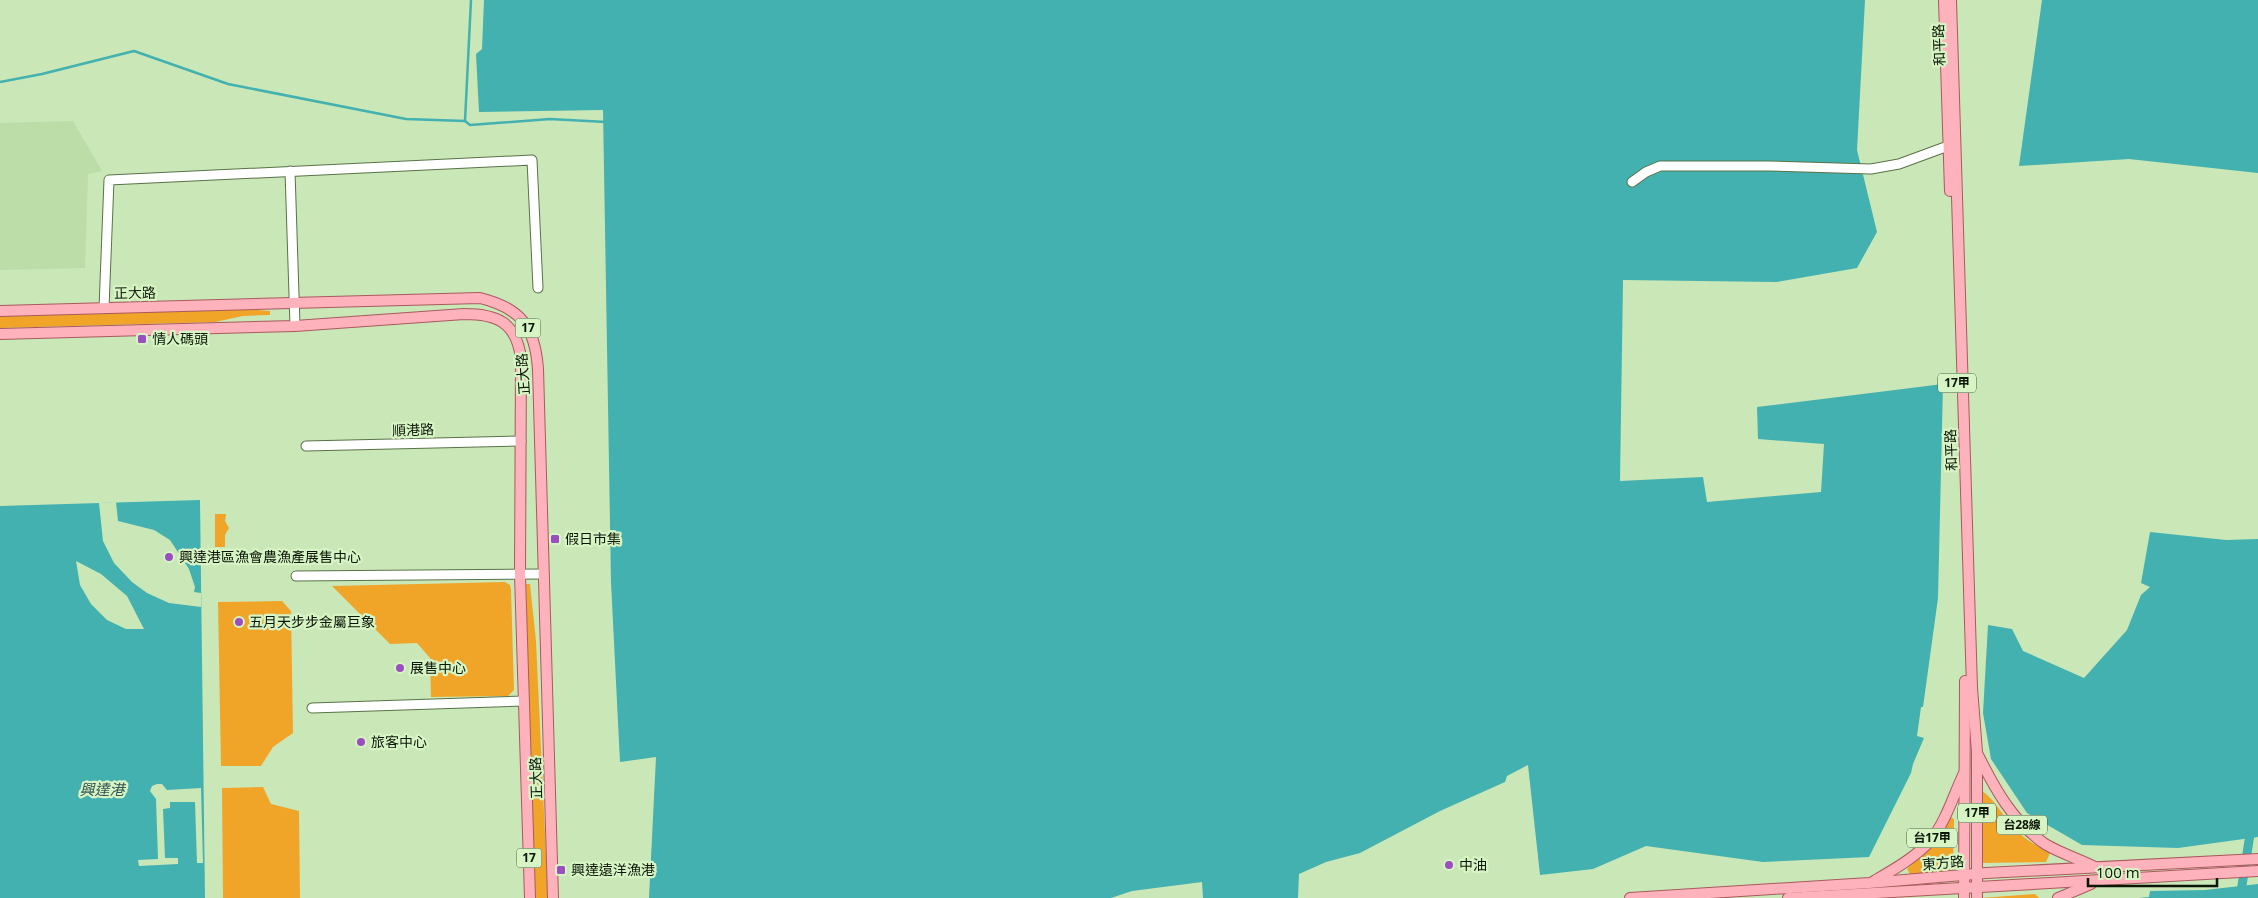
<svg xmlns="http://www.w3.org/2000/svg" width="2258" height="898" font-family="'Open Sans','Noto Sans TC',sans-serif">
<style>
.built{fill:#bcdca8}
.green{fill:#f0a529}
.water{fill:#42b1af}
.pier{fill:#cae7b8}
.lines{fill:none;stroke-linecap:round;stroke-linejoin:round}
.stream{stroke:#42b1af;stroke-width:2.5}
.canal{stroke:#42b1af;stroke-width:9}
.minor-casing{stroke:#597248;stroke-width:11}
.major-casing{stroke:#a95a5e;stroke-width:12}
.minor{stroke:#fff;stroke-width:9}
.major{stroke:#feb2bb;stroke-width:10}
.poi-dot{fill:#9b4ebf;stroke:#d7f4c5;stroke-width:2}
.labels{text-anchor:middle;stroke-width:4.5;stroke-linejoin:round;paint-order:stroke}
.shield{fill:#d7f4c5;stroke:#49593f;stroke-width:1}
.shield-label{font-size:12px;font-weight:bold;fill:#0c1606}
.street-label{font-size:14px;fill:#0c1606;stroke:#d7f4c5}
.poi-label{font-size:14px;fill:#0c1606;stroke:#d7f4c5;text-anchor:start}
.water-label{font-size:15px;font-style:italic;fill:#335453;stroke:#d7f4c5}
</style>
<rect width="100%" height="100%" fill="#cae7b8"/>
<!-- built -->
<polygon class="built" points="73,121 102,171 88,174 85,268 0,270 0,123"/>
<!-- green -->
<g class="green">
<polygon points="232,308 270,311 270,315 243,316 215,322 0,328 0,315"/>
<polygon points="215,514 226,514 225,521 229,528 225,535 225,547 215,547"/>
<polygon points="505,582 510,585 511,590 514,690 508,696 431,697 430,658 417,643 390,644 332,586"/>
<polygon points="526,584 530,584 536,641 548,898 536,898 534,887"/>
<polygon points="282,601 291,611 293,733 273,747 261,766 221,766 218,602"/>
<polygon points="263,787 271,804 299,811 300,898 223,898 222,788"/>
<path d="M1981,791C1992,795 2005,819 2014,828C2024,839 2037,846 2050,853L2046,862L1981,863Z"/>
<polygon points="1949,816 1954,819 1953,871 1910,874 1907,869 1931,845"/>
<polygon points="2035,894 2039,898 1981,898"/>
</g>
<!-- water -->
<g class="water">
<polygon points="484,0 1865,0 1857,150 1877,232 1857,268 1777,282 1623,280 1620,481 1703,477 1707,502 1821,492 1824,444 1758,439 1757,407 1943,384 1938,598 1923,707 1921,707 1917,736 1924,738 1913,764 1911,773 1869,857 1763,862 1646,846 1593,869 1540,875 1528,765 1507,776 1505,782 1440,811 1360,853 1326,862 1299,874 1298,898 1203,898 1202,882 1132,891 1111,898 649,898 656,757 620,762 611,582 603,110 479,112 476,54 482,49"/>
<polygon points="2042,0 2258,0 2258,173 2129,159 2019,166"/>
<polygon points="200,500 205,898 0,898 0,506"/>
<polygon points="2150,532 2226,540 2258,539 2258,837 2178,848 2082,845 2027,813 1991,759 1983,713 1988,625 2012,629 2023,651 2084,678 2127,630 2141,595 2150,587 2141,583"/>
<polygon points="2258,884 2258,898 2138,898 2149,897 2150,891 2205,890"/>
</g>
<!-- pier -->
<g class="pier">
<polygon points="116,502 118,521 154,530 170,540 189,569 195,587 194,592 201,593 201,607 169,603 147,593 132,582 114,563 103,541 99,503"/>
<polygon points="76,561 101,574 127,596 144,629 126,629 107,620 91,604 80,585"/>
<polygon points="157,784 162,784 167,790 201,788 203,863 197,863 195,802 170,802 170,808 163,809 165,858 178,858 178,864 139,866 138,860 158,859 156,799 150,791 152,786"/>
</g>
<g class="lines">
<!-- stream -->
<g class="stream">
<polyline points="0,82 42,74 134,51 228,84 406,119 465,121 470,125 550,119 606,122"/>
<polyline points="465,121 471,0"/>
</g>
<!-- canal -->
<polyline class="canal" points="2240,898 2251,828"/>
<!-- minor casing -->
<g class="minor-casing">
<g id="minor">
<polyline points="290,171 295,326"/>
<polyline points="1632,182 1646,172 1660,166 1768,166 1871,169 1899,164 1948,146"/>
<polyline points="104,308 109,180 532,160 538,288"/>
<polyline points="306,446 521,441"/>
<polyline points="296,576 544,574"/>
<polyline points="312,708 524,701"/>
</g>
</g>
<!-- major casing -->
<g class="major-casing">
<g id="major">
<polyline points="1944,0 1950,191"/>
<polyline points="1951,0 1972,688 1977,752 1977,898"/>
<path d="M0,311L480,298C521,308 535,327 538,369L553,898"/>
<path d="M0,334L295,326L464,314C497,314 516,322 521,358L520,575L530,898"/>
<path d="M1978,755C1995,789 2013,822 2045,844C2060,853 2079,859 2095,867"/>
<path d="M1874,881C1893,870 1916,857 1931,840C1946,821 1954,794 1964,773"/>
<polyline points="1630,898 1869,883 1986,873 2258,859"/>
<polyline points="1788,898 2258,871"/>
<polyline points="1964,898 1965,681"/>
<polyline points="2058,898 2091,884"/>
</g>
</g>
<!-- minor -->
<use href="#minor" class="minor"/>
<!-- major -->
<use href="#major" class="major"/>
</g>
<!-- markers -->
<g class="poi-dot">
<rect x="137" y="334" width="10" height="10" rx="2.5"/>
<rect x="550" y="534" width="10" height="10" rx="2.5"/>
<circle cx="169" cy="557" r="5"/>
<circle cx="239" cy="622" r="5"/>
<circle cx="400" cy="668" r="5"/>
<circle cx="361" cy="742" r="5"/>
<circle cx="1449" cy="865" r="5"/>
<rect x="556" y="865" width="10" height="10" rx="2.5"/>
</g>
<g class="labels">
<!-- shield labels -->
<g class="shield">
<rect x="515.5" y="318.5" width="25" height="19" rx="4"/>
<rect x="1938" y="373.5" width="38" height="19" rx="4"/>
<rect x="1958" y="803.5" width="38" height="19" rx="4"/>
<rect x="1997" y="815.5" width="50" height="19" rx="4"/>
<rect x="1907" y="828.5" width="50" height="19" rx="4"/>
<rect x="516.5" y="848.5" width="25" height="19" rx="4"/>
</g>
<g class="shield-label">
<text x="528" y="332">17</text>
<text x="1957" y="387">17甲</text>
<text x="1977" y="817">17甲</text>
<text x="2022" y="829">台28線</text>
<text x="1932" y="842">台17甲</text>
<text x="529" y="862">17</text>
</g>
<!-- street labels -->
<g class="street-label">
<text transform="translate(1939 45) rotate(-92)" y="5">和平路</text>
<text transform="translate(135 293) rotate(-1)" y="5">正大路</text>
<text transform="translate(523 374) rotate(-94)" y="5">正大路</text>
<text transform="translate(413 430) rotate(-2)" y="5">順港路</text>
<text transform="translate(1951 450) rotate(-92)" y="5">和平路</text>
<text transform="translate(536 778) rotate(-92)" y="5">正大路</text>
<text transform="translate(1943 863) rotate(-5)" y="5">東方路</text>
</g>
<!-- poi labels -->
<g class="poi-label">
<text x="152" y="344">情人碼頭</text>
<text x="565" y="544">假日市集</text>
<text x="179" y="562">興達港區漁會農漁產展售中心</text>
<text x="249" y="627">五月天步步金屬巨象</text>
<text x="410" y="673">展售中心</text>
<text x="371" y="747">旅客中心</text>
<text x="1459" y="870">中油</text>
<text x="571" y="875">興達遠洋漁港</text>
</g>
<!-- water labels -->
<g class="water-label">
<text x="102" y="795">興達港</text>
</g>
</g>
<!-- scale -->
<path d="M2088 878v8h129v-8" fill="none" stroke="#0c1606" stroke-width="2.5"/>
<text x="2096" y="878" font-size="15" fill="#0c1606" stroke="#d7f4c5" stroke-width="4" paint-order="stroke">100 m</text>
</svg>
